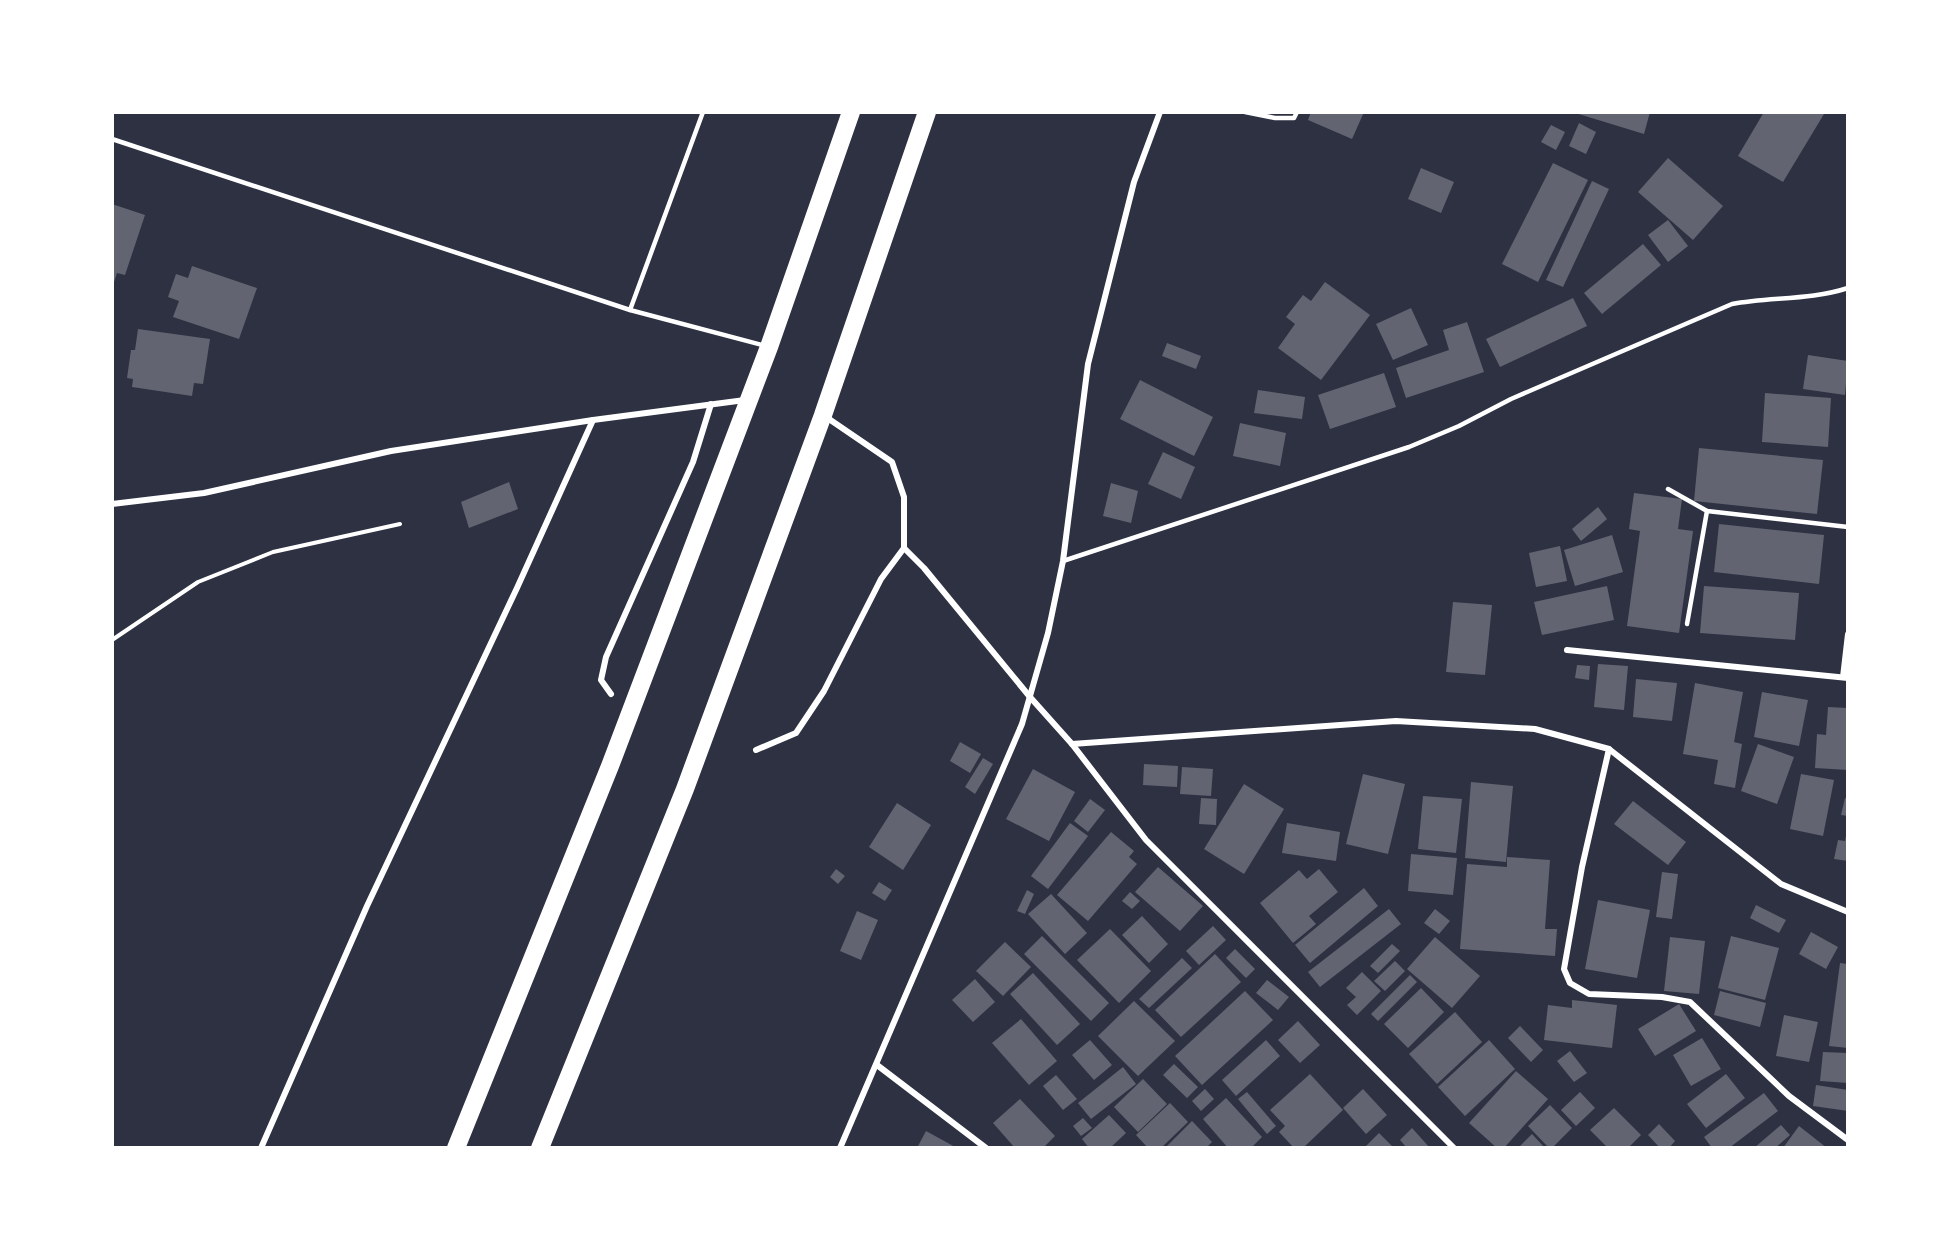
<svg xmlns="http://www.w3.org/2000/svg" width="1960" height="1260" font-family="'Exo 2',sans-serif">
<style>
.building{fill:#626471}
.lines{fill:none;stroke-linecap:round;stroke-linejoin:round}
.path{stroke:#fff;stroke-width:4}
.service{stroke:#fff;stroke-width:4.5}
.minor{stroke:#fff;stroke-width:6}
.motorway{stroke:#fff;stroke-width:18}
</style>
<rect width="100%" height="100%" fill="#2d3142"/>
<!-- building -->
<g class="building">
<polygon points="1311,112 1364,112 1352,139 1308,120"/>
<polygon points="1572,112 1650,112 1644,134"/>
<polygon points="1764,112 1824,114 1783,182 1738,156"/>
<polygon points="1579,123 1596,132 1586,154 1569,146"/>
<polygon points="1551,125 1565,132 1556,150 1541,142"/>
<polygon points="1668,158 1723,206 1693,240 1638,192"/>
<polygon points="1553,163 1588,180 1538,282 1502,264"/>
<polygon points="1421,168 1454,182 1441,213 1408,199"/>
<polygon points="1592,181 1609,189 1563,287 1546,280"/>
<polygon points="112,204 145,215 125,275 117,273 113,285"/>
<polygon points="1668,220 1688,246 1668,262 1648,235"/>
<polygon points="1643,244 1661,265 1602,314 1584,293"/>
<polygon points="192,266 257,288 239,339 173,317 179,301 168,297 176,274 188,278"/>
<polygon points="1325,282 1370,315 1321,380 1278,348 1295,324 1286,317 1303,295 1311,301"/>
<polygon points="1573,298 1587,326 1500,367 1486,339"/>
<polygon points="1411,308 1428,345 1393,360 1376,324"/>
<polygon points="1467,322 1484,372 1406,398 1396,368 1449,350 1443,330"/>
<polygon points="138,329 210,339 203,384 194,383 192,396 132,387 133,379 127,378 131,350 135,350"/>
<polygon points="1167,343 1201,356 1196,369 1162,356"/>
<polygon points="1808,355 1848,361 1845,395 1803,389"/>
<polygon points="1384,373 1396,407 1330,429 1318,395"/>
<polygon points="1140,380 1213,417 1194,456 1120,419"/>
<polygon points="1258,390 1305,397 1302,419 1254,413"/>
<polygon points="1765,393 1831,398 1828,447 1762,442"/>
<polygon points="1240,423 1286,433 1280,466 1233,456"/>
<polygon points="1699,448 1823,460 1817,514 1694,501"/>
<polygon points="1163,452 1195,467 1181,499 1148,484"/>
<polygon points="509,482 518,509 469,528 461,502"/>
<polygon points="1111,483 1138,491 1131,523 1103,516"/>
<polygon points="1634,493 1682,499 1678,529 1693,531 1679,633 1627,626 1640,531 1629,529"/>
<polygon points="1598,507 1607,519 1581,541 1572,529"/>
<polygon points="1719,524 1824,535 1819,584 1714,572"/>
<polygon points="1612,535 1623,572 1575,586 1564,550"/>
<polygon points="1560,546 1567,581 1536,587 1529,553"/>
<polygon points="1607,586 1614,620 1542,635 1534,602"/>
<polygon points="1704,586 1799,593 1795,640 1700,633"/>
<polygon points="1453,602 1492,605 1485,675 1446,672"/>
<polygon points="1598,664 1628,666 1624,710 1594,707"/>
<polygon points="1577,665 1590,666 1589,680 1575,678"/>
<polygon points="1636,679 1677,683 1672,721 1633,717"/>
<polygon points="1695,683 1743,692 1734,742 1742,744 1735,788 1714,784 1718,760 1683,754"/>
<polygon points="1762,692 1808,700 1799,746 1754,737"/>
<polygon points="1828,707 1848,708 1848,770 1815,768 1817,734 1826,735"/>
<polygon points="960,742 981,754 970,773 950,761"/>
<polygon points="1758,744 1794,757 1777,804 1741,791"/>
<polygon points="983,758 993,764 975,794 965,787"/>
<polygon points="1144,764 1178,766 1177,787 1143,785"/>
<polygon points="1182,767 1213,769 1211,796 1180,794"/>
<polygon points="1033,769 1075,792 1049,841 1006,819"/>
<polygon points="1363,774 1405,784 1388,854 1346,844"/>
<polygon points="1801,774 1834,780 1823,836 1790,829"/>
<polygon points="1471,782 1513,786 1506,862 1465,858"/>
<polygon points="1244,784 1284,809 1244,874 1204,849"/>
<polygon points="1423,796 1462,799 1456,853 1418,849"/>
<polygon points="1201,798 1217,799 1216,825 1199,824"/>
<polygon points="1845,798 1848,799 1848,816 1841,815"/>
<polygon points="1090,799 1105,810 1088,832 1074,821"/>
<polygon points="1633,801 1686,842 1668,865 1614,824"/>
<polygon points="897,803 931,825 903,870 869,847"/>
<polygon points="1070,823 1088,836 1048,889 1031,876"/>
<polygon points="1287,823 1340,832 1336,861 1282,853"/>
<polygon points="1111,832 1134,851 1129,857 1137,864 1088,921 1057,895"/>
<polygon points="1846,836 1848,861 1834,859 1838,840 1845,841"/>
<polygon points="1411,854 1457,858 1453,895 1408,891"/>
<polygon points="1507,857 1550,860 1545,929 1557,929 1555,956 1460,949 1467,864 1507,867"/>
<polygon points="1158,867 1203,906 1180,931 1135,892"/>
<polygon points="836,869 845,876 838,884 830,877"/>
<polygon points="1319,869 1338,892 1309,916 1316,924 1293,943 1260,903 1299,870 1307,879"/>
<polygon points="1662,872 1678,874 1672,919 1656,917"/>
<polygon points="879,882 892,890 885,901 872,893"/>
<polygon points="1364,888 1378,906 1310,963 1295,945"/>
<polygon points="1027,890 1034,894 1025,914 1017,911"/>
<polygon points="1130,892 1140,901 1132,909 1122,901"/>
<polygon points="1051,894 1087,933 1065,954 1028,914"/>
<polygon points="1598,900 1650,910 1637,978 1585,969"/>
<polygon points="1756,905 1786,920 1779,933 1750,918"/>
<polygon points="1389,909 1401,924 1320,987 1308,972"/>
<polygon points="1435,909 1450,921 1439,934 1424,923"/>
<polygon points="857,911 878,920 861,960 840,951"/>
<polygon points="1142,916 1168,944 1149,963 1122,935"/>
<polygon points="1213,926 1226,940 1199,965 1186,951"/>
<polygon points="1110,929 1151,971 1119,1003 1077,960"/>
<polygon points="1811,932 1838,947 1826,969 1799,954"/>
<polygon points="1042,936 1109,1003 1091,1021 1024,954"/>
<polygon points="1731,936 1779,948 1765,1000 1718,988"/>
<polygon points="1435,937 1480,976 1452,1008 1407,969"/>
<polygon points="1670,937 1705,941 1699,994 1664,991"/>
<polygon points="1005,942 1031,967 1003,996 976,971"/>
<polygon points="1392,944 1400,951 1378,973 1370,966"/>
<polygon points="1235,949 1255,969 1246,978 1226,958"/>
<polygon points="1215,954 1241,982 1181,1037 1155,1010"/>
<polygon points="1182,958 1192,968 1149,1008 1139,999"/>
<polygon points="1395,961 1405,971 1385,991 1374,981"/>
<polygon points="1840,963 1848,964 1848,1048 1829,1046"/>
<polygon points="1362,972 1381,991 1357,1015 1347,1005 1356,997 1346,988"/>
<polygon points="1033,973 1080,1024 1057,1045 1010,994"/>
<polygon points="1410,975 1417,982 1378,1021 1371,1014"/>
<polygon points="975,979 995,1002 973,1022 952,1000"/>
<polygon points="1267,980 1289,997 1278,1010 1256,993"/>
<polygon points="1421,988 1444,1012 1408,1048 1384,1024"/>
<polygon points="1245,991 1273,1020 1202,1085 1175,1056"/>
<polygon points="1720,991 1766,1003 1760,1027 1714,1015"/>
<polygon points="1572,1000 1617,1005 1612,1048 1544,1040 1548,1005 1572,1008"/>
<polygon points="1134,1001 1175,1041 1138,1076 1098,1036"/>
<polygon points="1679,1004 1696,1031 1655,1056 1638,1029"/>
<polygon points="1455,1012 1482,1042 1437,1084 1409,1054"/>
<polygon points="1784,1015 1818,1022 1809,1062 1776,1056"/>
<polygon points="1021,1019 1057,1061 1029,1085 992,1043"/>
<polygon points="1298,1021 1320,1045 1300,1063 1278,1040"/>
<polygon points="1520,1026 1543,1050 1531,1062 1508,1038"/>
<polygon points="1702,1038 1721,1069 1691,1086 1673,1055"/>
<polygon points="1090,1040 1112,1065 1094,1080 1072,1055"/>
<polygon points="1266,1040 1280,1056 1236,1096 1222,1080"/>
<polygon points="1489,1040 1515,1069 1465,1116 1438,1087"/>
<polygon points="1570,1051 1587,1073 1574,1082 1557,1061"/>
<polygon points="1823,1052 1848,1053 1848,1083 1820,1081"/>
<polygon points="1174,1064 1198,1087 1187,1098 1163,1075"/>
<polygon points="1123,1067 1136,1084 1091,1119 1078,1103"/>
<polygon points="1516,1071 1548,1099 1504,1148 1497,1148 1469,1123"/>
<polygon points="1310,1074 1343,1110 1303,1148 1294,1148 1279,1132 1285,1126 1270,1110"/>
<polygon points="1726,1074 1745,1098 1706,1128 1687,1104"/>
<polygon points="1056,1075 1077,1099 1063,1110 1043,1086"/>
<polygon points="1143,1079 1167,1104 1138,1132 1114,1107"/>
<polygon points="1816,1085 1848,1090 1848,1111 1813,1106"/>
<polygon points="1205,1089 1214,1099 1201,1111 1192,1101"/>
<polygon points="1363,1089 1387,1115 1366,1134 1343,1108"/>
<polygon points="1247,1092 1276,1126 1267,1134 1238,1099"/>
<polygon points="1580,1092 1595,1108 1576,1126 1561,1110"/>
<polygon points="1764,1093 1778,1111 1729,1148 1712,1148 1704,1137"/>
<polygon points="1226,1098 1262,1137 1251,1148 1228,1148 1203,1119"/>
<polygon points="1020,1099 1055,1136 1043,1148 1015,1148 993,1123"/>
<polygon points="1170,1103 1188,1122 1161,1148 1148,1148 1136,1135"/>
<polygon points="1550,1105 1572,1128 1552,1148 1549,1148 1528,1126"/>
<polygon points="1614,1108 1641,1135 1628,1148 1608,1148 1590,1130"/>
<polygon points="1109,1115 1126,1133 1110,1148 1089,1148 1082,1139"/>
<polygon points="1083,1118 1092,1128 1081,1136 1073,1126"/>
<polygon points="1192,1121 1212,1142 1206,1148 1165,1148"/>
<polygon points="1659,1124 1675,1141 1669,1148 1660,1148 1648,1135"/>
<polygon points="1781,1125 1790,1135 1775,1148 1754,1148"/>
<polygon points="1799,1126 1827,1148 1783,1148"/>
<polygon points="1412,1128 1430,1148 1407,1148 1400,1140"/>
<polygon points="926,1131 957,1148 917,1148"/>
<polygon points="1379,1133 1394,1148 1364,1148"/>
<polygon points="1532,1134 1545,1148 1518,1148"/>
</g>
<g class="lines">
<!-- path -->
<polyline class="path" points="112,640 198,582 273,552 400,524"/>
<!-- service -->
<g class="service">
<polyline points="1245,112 1275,118 1294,118 1297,112"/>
<polyline points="112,139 630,310 766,346"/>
<polyline points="630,310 703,112"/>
<polyline points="1668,489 1707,511 1848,527"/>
<path d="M1063,561L1409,447L1459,426L1511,399L1732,304C1770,297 1811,300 1848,288"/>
<polyline points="1687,624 1707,511"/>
</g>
<!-- minor -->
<g class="minor">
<polyline points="826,417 892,462 904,497 904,548 924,568 1030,697 1072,744 1146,840 1454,1148"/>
<polyline points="112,504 204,493 391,451 593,420 745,400"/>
<polyline points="1567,650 1848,678"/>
<polyline points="1843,677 1848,634"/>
<polyline points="611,694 601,680 606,657 693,462 711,404"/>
<polyline points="1072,744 1396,721 1535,729 1609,749 1781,884 1848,912"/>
<polyline points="1609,749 1582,867 1564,969 1570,983 1589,994 1662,997 1690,1002 1789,1096 1848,1140"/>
<polyline points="756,750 796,733 824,691 881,579 904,548"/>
<polyline points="877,1065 986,1148"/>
<polyline points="261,1148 367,906 517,588 593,420"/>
<polyline points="840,1148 1022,724 1048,633 1063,561 1088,364 1134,182 1160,112"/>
</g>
<!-- motorway -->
<g class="motorway">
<polyline points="456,1148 610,766 769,347 851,112"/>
<polyline points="540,1148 685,789 823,415 927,112"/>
</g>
</g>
<!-- border -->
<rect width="1960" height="1260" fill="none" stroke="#ffffff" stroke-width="228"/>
</svg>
